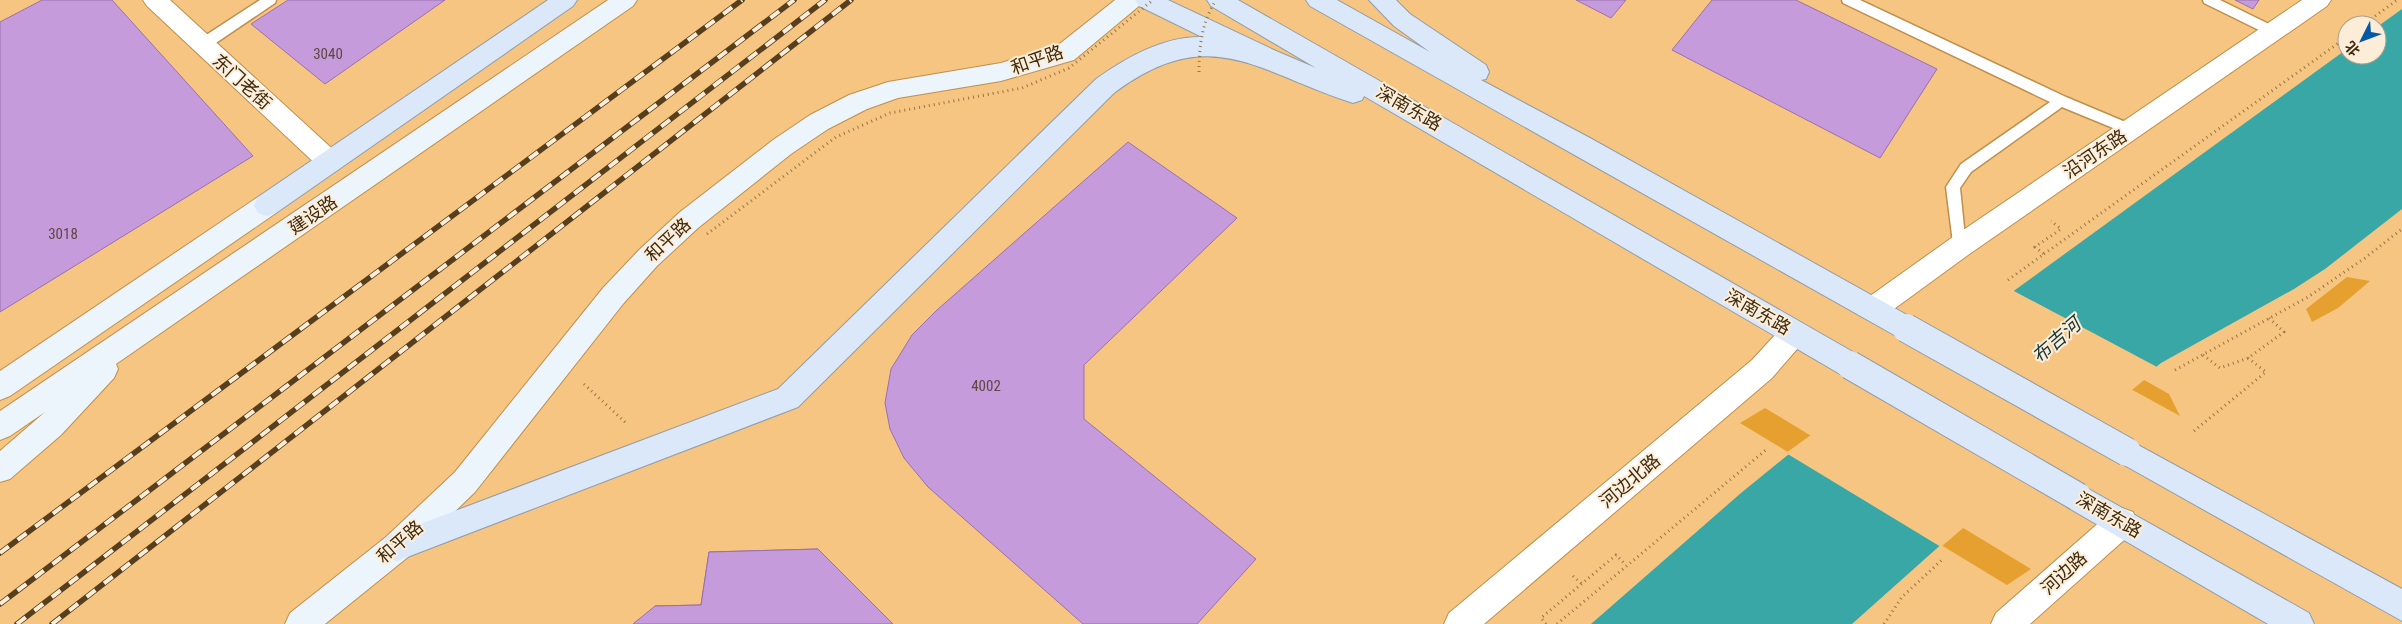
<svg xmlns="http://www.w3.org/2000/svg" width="2402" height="624" font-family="'Roboto Condensed','Noto Sans SC',sans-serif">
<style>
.green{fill:#e6a02f}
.water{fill:#38a7a6}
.pier{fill:#f7c582}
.building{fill:#c59bdc;stroke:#9970ae}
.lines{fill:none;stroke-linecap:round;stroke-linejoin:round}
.service-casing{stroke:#bf8f4d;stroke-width:3}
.minor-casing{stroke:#bf8f4d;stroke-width:2}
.tertiary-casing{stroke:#bf8f4d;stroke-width:2}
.secondary-casing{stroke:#bf8f4d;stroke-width:2}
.primary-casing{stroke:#939ca4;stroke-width:2}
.path{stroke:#977546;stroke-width:3;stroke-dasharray:1 4;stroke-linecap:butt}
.service{fill:#fff;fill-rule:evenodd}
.minor{fill:#fff;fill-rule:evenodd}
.tertiary{fill:#fff;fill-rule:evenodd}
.secondary{fill:#ecf4fc;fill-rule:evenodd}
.primary{fill:#dae8f9;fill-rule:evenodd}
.rail-casing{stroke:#573f1e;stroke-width:5.5}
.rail{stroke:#fcedd9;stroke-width:4;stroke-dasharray:11;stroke-linecap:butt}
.primary-bridge-casing{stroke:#939ca4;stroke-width:30;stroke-linecap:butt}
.path-bridge{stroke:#977546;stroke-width:3;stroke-dasharray:1 4;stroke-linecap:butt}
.primary-bridge{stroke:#dae8f9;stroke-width:28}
.labels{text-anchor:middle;stroke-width:4;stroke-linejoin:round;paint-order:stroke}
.number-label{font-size:15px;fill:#604642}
.street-label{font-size:18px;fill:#3e2a0e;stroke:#fcedd9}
.water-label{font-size:19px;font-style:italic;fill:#153636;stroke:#fcedd9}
</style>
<rect width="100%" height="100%" fill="#f7c582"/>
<!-- green -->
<g class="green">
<polygon points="2347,277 2370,281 2338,308 2312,322 2306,309"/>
<polygon points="2105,358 2169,394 2180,416 2078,360"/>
<polygon points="1765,408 2031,569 2007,585 1740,423"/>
</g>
<!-- water -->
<polygon class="water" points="2402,9 2402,209 2325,269 2294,289 2161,363 1982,508 1852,624 1591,624 1741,493 1789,454 2347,49 2347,55 2377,55 2377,27"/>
<!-- pier -->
<polygon class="pier" points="2012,290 2159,368 1984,510 1941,547 1786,453"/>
<!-- building -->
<g class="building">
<polygon points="42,0 112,0 253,156 0,312 0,22"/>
<polygon points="288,0 445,0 325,84 251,24"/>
<polygon points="1576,0 1626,0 1611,18"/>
<polygon points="1712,0 1796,0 1937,69 1880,158 1672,50"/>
<polygon points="2235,0 2259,0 2253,9"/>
<polygon points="1128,142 1237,218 1084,365 1084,419 1256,559 1197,624 1083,624 928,487 904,458 890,429 885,403 891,369 912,335 937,310"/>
<polygon points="818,549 812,601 859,600 857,624 652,624 655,606 701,605 709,552"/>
<polygon points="818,549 893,624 633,624 655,606 701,605 709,552"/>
</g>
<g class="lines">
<!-- service casing -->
<g class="service-casing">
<g id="service">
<polygon points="260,0 276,0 275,3 207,49 197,49 195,45 197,41"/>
<polygon points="1842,0 1860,0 2066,97 2135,126 2137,130 2135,134 2130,135 2062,107 1971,172 1960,188 1966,247 1964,251 1959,253 1954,251 1946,187 1961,164 2050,102 1843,3"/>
<polygon points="2203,0 2220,0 2277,28 2279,31 2277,34 2267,34 2204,3"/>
</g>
</g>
<!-- minor casing -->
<g class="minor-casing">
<g id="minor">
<polygon points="1794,321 1804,325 1808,333 1804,341 1772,378 1484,624 1444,624 1449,613 1752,360 1784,325"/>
<polygon points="2122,508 2133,512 2137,522 2133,532 2030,624 1991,624 1996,613 2111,512"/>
</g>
</g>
<!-- tertiary casing -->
<g class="tertiary-casing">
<g id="tertiary">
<polygon points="143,0 170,0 339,155 343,162 339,169 330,172 321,169 147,6"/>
<polygon points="2302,0 2331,0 2327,6 1968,255 1883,317 1873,321 1863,317 1859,309 1863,301 1950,239"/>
</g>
</g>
<!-- secondary casing -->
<g class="secondary-casing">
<g id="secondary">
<polygon points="608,0 637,0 633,6 116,364 118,369 114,378 61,435 10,479 0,482 0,451 45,412 10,436 0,440 0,411"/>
<polygon points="1115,0 1143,0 1139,6 1074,60 1001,81 898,98 867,109 828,129 791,154 698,228 657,266 623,304 475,492 408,557 325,624 285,624 290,613 386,537 455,472 603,288 639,250 680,212 773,140 810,115 849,95 888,82 1001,63 1057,46"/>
<polygon points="267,194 276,197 280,205 276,213 10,396 0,400 0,371 258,197"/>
</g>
</g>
<!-- primary casing -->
<g class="primary-casing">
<g id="primary">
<polygon points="548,0 577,0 573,6 276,213 267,216 258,213 254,205 258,197"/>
<path d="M1135,0H1168L1276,51L1316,68L1211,6L1207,0H1238L1860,356L1864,365L1860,374L1850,377L1840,374L1364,96L1362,100L1353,103C1256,72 1211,21 1114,93L798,407L397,561L386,557L382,547L386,537L778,389L1096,79C1127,57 1164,36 1202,37L1139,6Z"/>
<polygon points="1306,0 1337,0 1430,52 1394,26 1369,0 1396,0 1410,14 1486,65 1489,72 1486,79 1481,80 1590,138 1916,320 1920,328 1916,336 1906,340 1896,336 1310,6"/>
<polygon points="2127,439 2402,589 2402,621 2117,461 2112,452 2117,443"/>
<polygon points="2078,483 2309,613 2314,624 2268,624 2067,507 2063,497 2067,487"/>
</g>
</g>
<!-- path -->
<g class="path">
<polyline points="2363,25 2397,0"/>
<polyline points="2044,254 2347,37"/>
<polyline points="2008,280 2044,254 2035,247 2061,229 2051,221"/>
<polyline points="2203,355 2220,368 2248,358 2284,332 2269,318"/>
<polyline points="2175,370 2308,297 2365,258 2402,229"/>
<polyline points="584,384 627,424"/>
<polyline points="2194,431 2266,372 2248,358"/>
<polyline points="1573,576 1582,584"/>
<polyline points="1546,624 1541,618 1616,555 1626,565"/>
<polyline points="1557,624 1767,449"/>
<polyline points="1884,624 1902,597 1944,558"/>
</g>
<!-- service -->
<use href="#service" class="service"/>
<!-- minor -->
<use href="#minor" class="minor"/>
<!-- tertiary -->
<use href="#tertiary" class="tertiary"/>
<!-- secondary -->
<use href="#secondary" class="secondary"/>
<!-- primary -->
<use href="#primary" class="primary"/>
<!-- rail casing -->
<g class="rail-casing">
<g id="rail">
<polyline points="0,553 742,0"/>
<polyline points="0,604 794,0"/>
<polyline points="17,624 825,0"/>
<polyline points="52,624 851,0"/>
</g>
</g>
<!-- rail -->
<use href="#rail" class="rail"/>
<!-- primary-bridge casing -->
<g class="primary-bridge-casing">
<g id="primary-bridge">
<polyline points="1906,328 2127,452"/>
<polyline points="1850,365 2078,497"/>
</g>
</g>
<!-- path-bridge -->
<g class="path-bridge">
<path d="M1199,72C1199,46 1202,22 1216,0"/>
<polyline points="707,234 836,137 890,113 1022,88 1069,68 1153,0"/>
</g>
<!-- primary-bridge -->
<use href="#primary-bridge" class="primary-bridge"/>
</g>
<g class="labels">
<!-- number labels -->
<g class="number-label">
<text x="328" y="59">3040</text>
<text x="63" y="239">3018</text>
<text x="986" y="391">4002</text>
</g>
<!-- street labels -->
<g class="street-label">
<text transform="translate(1037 60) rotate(-19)" y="6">和平路</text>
<text transform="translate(242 82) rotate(42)" y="6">东门老街</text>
<text transform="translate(1409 108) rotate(30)" y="6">深南东路</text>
<text transform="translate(2095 154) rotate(-34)" y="6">沿河东路</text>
<text transform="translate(313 215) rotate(-34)" y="6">建设路</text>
<text transform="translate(668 240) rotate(-43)" y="6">和平路</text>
<text transform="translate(1758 312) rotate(30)" y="6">深南东路</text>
<text transform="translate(1630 481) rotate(-40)" y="6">河边北路</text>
<text transform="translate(2109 515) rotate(30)" y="6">深南东路</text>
<text transform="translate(400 542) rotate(-41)" y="6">和平路</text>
<text transform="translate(2064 573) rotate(-42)" y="6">河边路</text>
</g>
<!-- water labels -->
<g class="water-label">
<text transform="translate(2056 340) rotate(-41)" y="7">布吉河</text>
</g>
</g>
<!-- north arrow -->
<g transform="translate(2362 40) rotate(228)"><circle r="24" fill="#fcedd9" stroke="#b09f88"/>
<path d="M0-4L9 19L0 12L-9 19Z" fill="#0458a6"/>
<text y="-8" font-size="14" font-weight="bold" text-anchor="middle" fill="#3e2a0e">北</text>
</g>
</svg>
